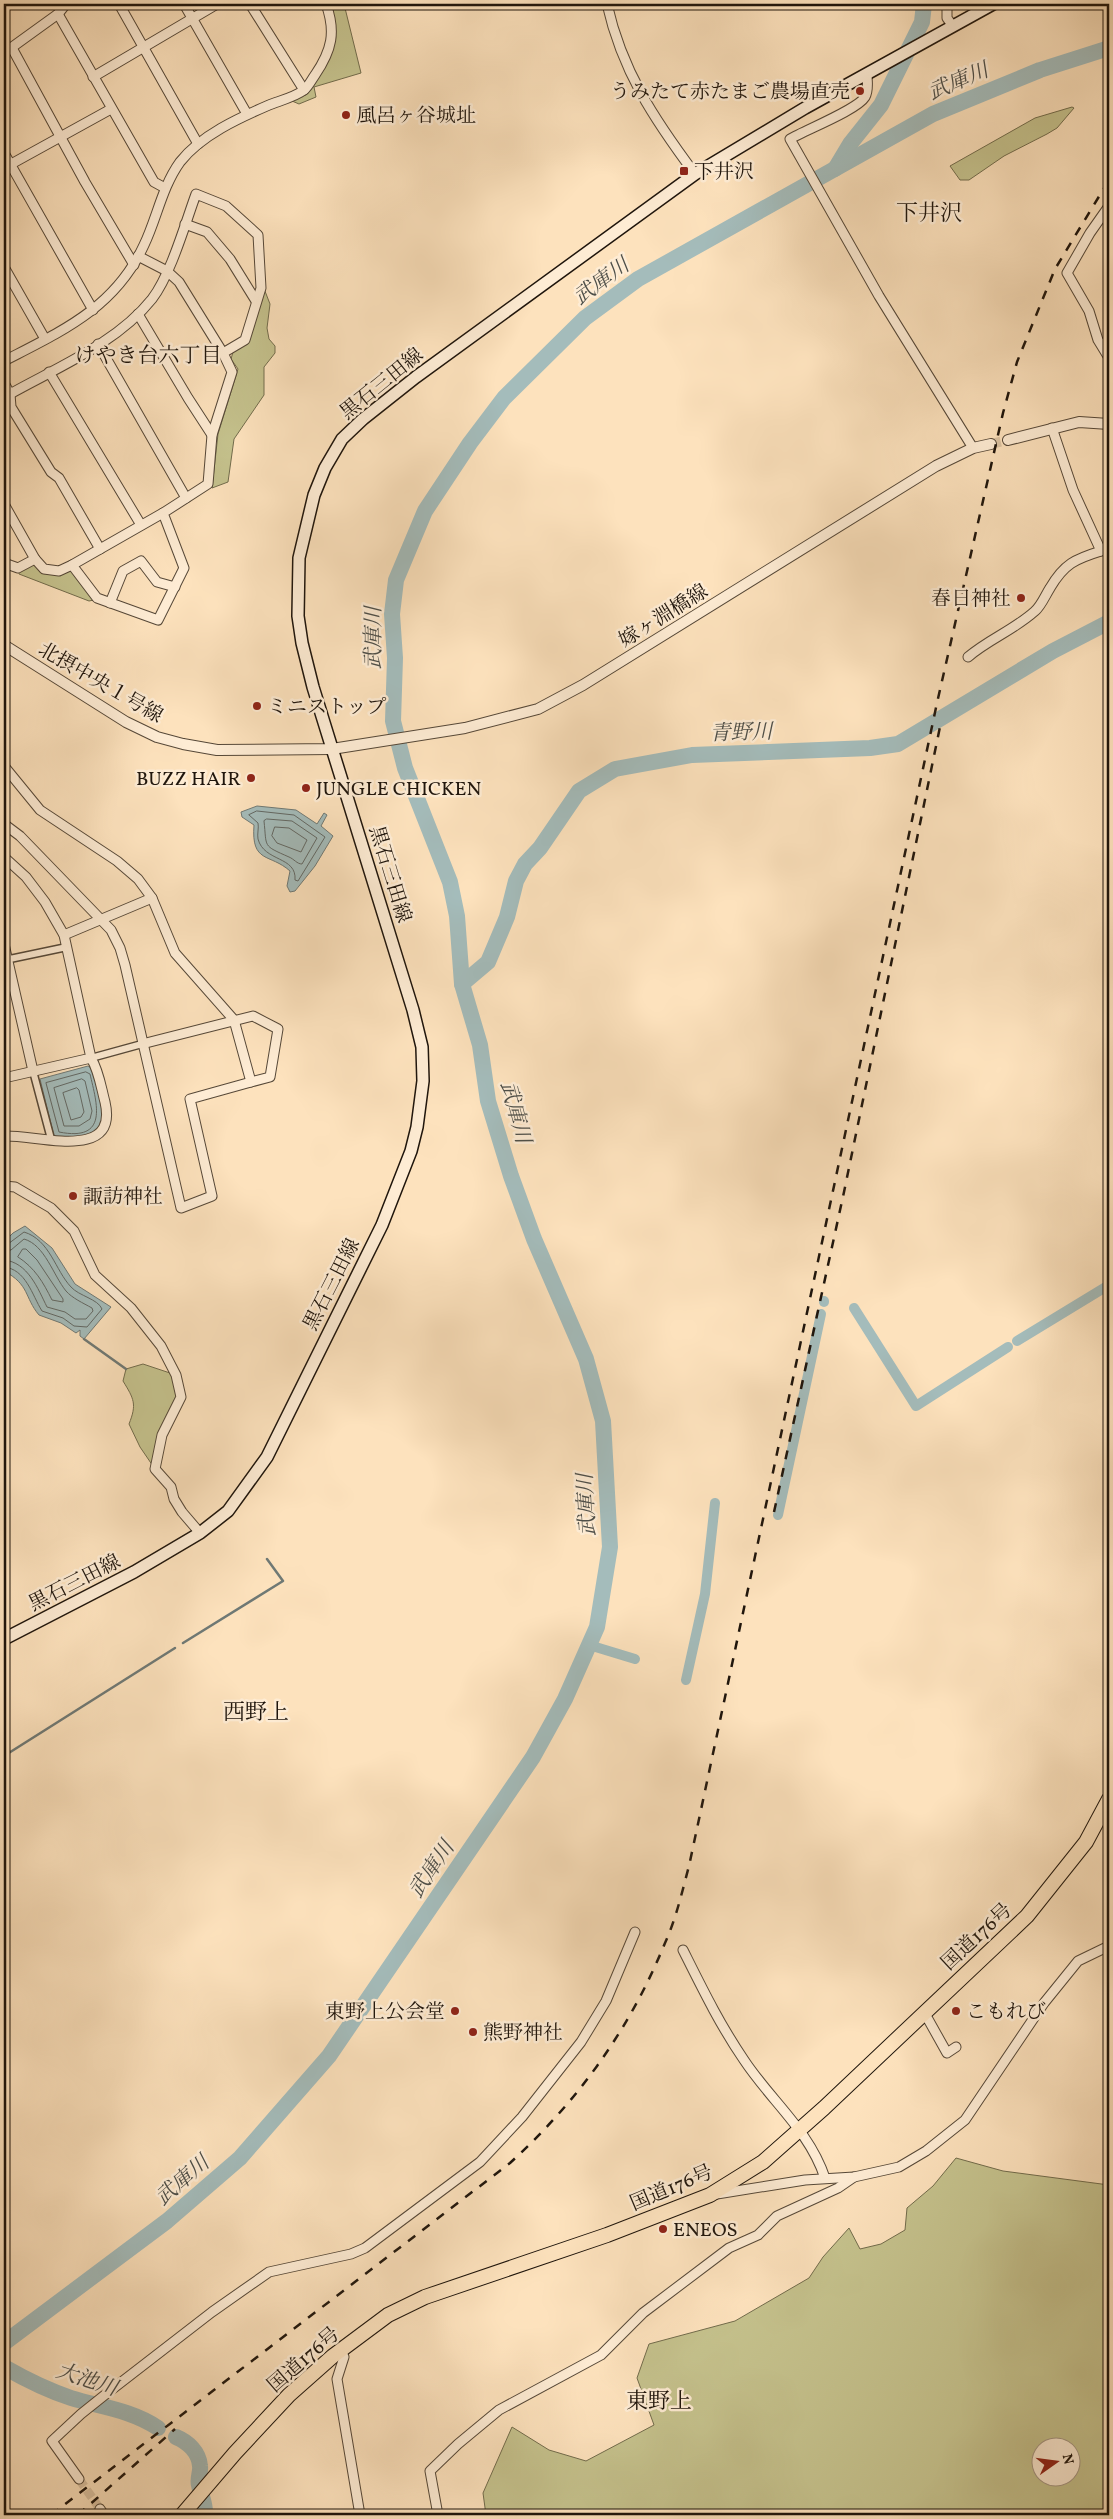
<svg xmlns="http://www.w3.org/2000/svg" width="1113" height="2519" font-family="Vollkorn,'Noto Serif JP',serif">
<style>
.green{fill:#c5c28d;stroke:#726c4c;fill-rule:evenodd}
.water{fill:#a4bcbb;stroke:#6f7975}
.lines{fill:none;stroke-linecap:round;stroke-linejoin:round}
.shore{stroke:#626864;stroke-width:1}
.stream{stroke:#6f7975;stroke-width:2.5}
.canal{stroke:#a4bcbb;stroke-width:10}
.river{stroke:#a4bcbb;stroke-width:16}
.minor-tunnel{stroke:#dcc3a2;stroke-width:9;stroke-dasharray:9 4.5;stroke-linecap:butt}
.tertiary-tunnel{stroke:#dcc3a2;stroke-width:10;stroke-dasharray:10 5;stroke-linecap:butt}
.pedestrian-casing{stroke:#564838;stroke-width:9}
.minor-casing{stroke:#564838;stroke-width:11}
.tertiary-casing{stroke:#564838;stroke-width:12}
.secondary-casing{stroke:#1f150c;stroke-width:14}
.trunk-casing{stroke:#1f150c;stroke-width:16}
.pedestrian{stroke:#feecd4;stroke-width:6}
.minor{stroke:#feecd4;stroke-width:9}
.tertiary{stroke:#feecd4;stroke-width:10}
.secondary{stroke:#feecd4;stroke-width:11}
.trunk{stroke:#fde2bd;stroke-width:14}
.rail{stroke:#1f150c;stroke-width:2.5;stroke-dasharray:9 9;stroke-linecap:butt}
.poi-dot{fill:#8f2418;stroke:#feecd4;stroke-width:2}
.labels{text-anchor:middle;stroke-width:5;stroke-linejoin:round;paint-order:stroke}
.poi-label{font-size:20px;fill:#1f150c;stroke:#feecd4;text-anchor:start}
.street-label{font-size:20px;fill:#1f150c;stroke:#feecd4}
.water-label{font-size:21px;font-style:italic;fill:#4e4f49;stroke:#feecd4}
.neighbourhood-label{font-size:21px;fill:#1f150c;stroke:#feecd4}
.quarter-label{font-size:22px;fill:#1f150c;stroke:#feecd4}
</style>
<rect width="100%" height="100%" fill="#fde2bd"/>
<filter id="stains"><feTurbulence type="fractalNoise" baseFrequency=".004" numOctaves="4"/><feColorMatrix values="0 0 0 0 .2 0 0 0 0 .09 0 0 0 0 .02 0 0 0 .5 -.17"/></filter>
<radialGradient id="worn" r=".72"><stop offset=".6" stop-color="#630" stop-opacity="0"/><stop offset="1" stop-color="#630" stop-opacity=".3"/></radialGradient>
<!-- green -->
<g class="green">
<polygon points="326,4 344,4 361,73 314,87 316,97 299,104 285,98 304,91 329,53"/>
<polygon points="1072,107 1074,108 1057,128 1047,134 1004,156 969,180 960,180 950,166 1035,118"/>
<polygon points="263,286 270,304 267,328 269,339 275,346 275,353 264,367 264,395 234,439 228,482 212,488 218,434 238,369 231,359 233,352 249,342"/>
<polygon points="33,562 42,571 71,568 94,600 89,601 19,574 19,570"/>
<path d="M143,1364L176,1375L181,1397L162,1435L155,1469L140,1447L129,1424C137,1404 134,1399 123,1381L126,1369Z"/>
<path d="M956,2158L1003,2171L1109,2185V2515H486L483,2493L512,2427L549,2450L586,2461L654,2425L637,2378L649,2344L735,2321L809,2278L823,2257L849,2228L860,2249L881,2244L905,2230L907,2208L933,2186ZM1070,2446V2476H1040V2446Z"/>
</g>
<!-- water -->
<g class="water">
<path d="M257,806L296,810L317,824L324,813L327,815L321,826L333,836L315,866L295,891L290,892L287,886L290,871C270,853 251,864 254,825L242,817L241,812Z"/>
<path d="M88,1066L94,1070C97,1083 104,1099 103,1112C103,1138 73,1140 54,1136L40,1079Z"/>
<path d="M25,1226L52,1248L75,1284L111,1307L84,1339L80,1336V1330L76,1333L61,1323L39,1315C24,1297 30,1285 4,1271V1242L13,1233Z"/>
</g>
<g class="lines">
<!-- shore -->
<g class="shore">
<path d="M257,811L294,815L325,837L298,881L295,880C297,856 264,862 258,839C257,834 259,828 258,823L249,815Z"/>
<path d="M267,819L292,821L317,838L302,864C297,864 294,859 289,857C262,845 267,848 264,821Z"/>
<polygon points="275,827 289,828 307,840 301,852 277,843 272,836"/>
<path d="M86,1072L90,1074C97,1104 109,1142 59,1132L46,1083Z"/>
<polygon points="82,1079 85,1081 92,1111 90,1119 79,1126 64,1126 54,1088"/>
<polygon points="77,1088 79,1090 84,1112 81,1117 71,1120 63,1093"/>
<path d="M4,1245L8,1244L24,1232C50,1240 55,1270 71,1287C79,1296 98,1299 102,1309L87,1327L74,1326L63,1318L42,1311C32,1295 26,1269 4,1267"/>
<path d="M23,1249H26L37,1260L63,1299V1302L52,1300C43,1282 35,1268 18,1257Z"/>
<path d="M4,1251L11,1250L24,1239C45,1245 53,1275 66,1291C72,1298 83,1303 92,1308L93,1311L86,1319H75L65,1312L47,1307C38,1289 28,1262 4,1260"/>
</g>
<!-- stream -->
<g class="stream">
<polyline points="84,1339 126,1369"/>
<polyline points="183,1643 283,1581 267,1559"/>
<polyline points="4,1756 175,1648"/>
</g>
<!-- canal -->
<g class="canal">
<polyline points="824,1302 824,1301"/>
<polyline points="854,1308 916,1406 1008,1347"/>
<polyline points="1017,1341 1109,1285"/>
<polyline points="778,1515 821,1314"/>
<polyline points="589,1645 635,1659"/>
<polyline points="686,1680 705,1594 715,1503"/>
</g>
<!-- river -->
<g class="river">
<polyline points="835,169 850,144 881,105 922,22 924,4"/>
<polyline points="462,984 488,962 507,917 516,881 525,864 540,848 579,791 615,769 692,755 870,748 898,744 1053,651 1109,622"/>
<polyline points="4,2343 167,2221 240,2158 329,2056 533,1757 565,1699 597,1627 610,1547 603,1421 586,1359 534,1239 511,1176 488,1101 480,1045 462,984 457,916 450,882 405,768 393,721 395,658 392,614 396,580 425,511 470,443 504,398 585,318 638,279 933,114 1040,70 1109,48"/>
<path d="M4,2367C25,2379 47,2390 71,2398C100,2407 132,2410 158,2428"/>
<path d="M176,2437C188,2442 199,2452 200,2466C201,2472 197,2479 199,2485C201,2496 206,2504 205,2515"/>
</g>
<!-- minor-tunnel -->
<polyline class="minor-tunnel" points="79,2479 100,2509"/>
<!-- tertiary-tunnel -->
<polyline class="tertiary-tunnel" points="991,444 1008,440"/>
<!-- pedestrian casing -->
<g class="pedestrian-casing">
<g id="pedestrian">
<polyline points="5,960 67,947"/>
<polyline points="91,1058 142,1044"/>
<polyline points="33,1071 51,1139"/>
</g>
</g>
<!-- minor casing -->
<g class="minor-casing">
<g id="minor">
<polyline points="119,4 198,144"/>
<polyline points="184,4 247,114"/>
<polyline points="250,4 304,90"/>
<path d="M607,4C622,71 654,119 695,174"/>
<polyline points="947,4 947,18 952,25"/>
<polyline points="58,14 154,182 165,188"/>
<polyline points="12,48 85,182 134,265"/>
<polyline points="4,53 58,14 66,4"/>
<path d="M867,74C867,82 869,90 865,97C857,110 805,130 790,139L879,296L973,448"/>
<polyline points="93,77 217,4"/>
<polyline points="4,153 93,310"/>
<polyline points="4,168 111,109"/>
<polyline points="1109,206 1090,233 1067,273 1089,311 1098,340 1109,358"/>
<polyline points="185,224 207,232 230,259 256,301"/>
<polyline points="138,256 167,271 179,282 223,353"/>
<polyline points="4,267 45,339"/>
<polyline points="138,314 188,398 212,435"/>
<polyline points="98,344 186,498"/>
<path d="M4,361C62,331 115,308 144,245C157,218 162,187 180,162C201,135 239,118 269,105C279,101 295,97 304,90C308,87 312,79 315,75C332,50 336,32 326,4"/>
<polyline points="49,372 141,525"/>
<polyline points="4,383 10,394 11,407 51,472 59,478 100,549"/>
<polyline points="1052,428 1073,490 1101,551 1109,549"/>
<polyline points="4,504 35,559"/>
<path d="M4,563L18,568L35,559L44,569L59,571L72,565L97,598L158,620L184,568L163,513L208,484L212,435L232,372L223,353L245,340L261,288L258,235L226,206L196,194C185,224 171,274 152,299C117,343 58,367 10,394"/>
<polyline points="72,565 163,513"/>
<polyline points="110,603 123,571 141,561 157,582 175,587"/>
<path d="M968,657C989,639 1014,630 1035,611C1041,606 1045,596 1050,588C1064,564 1075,559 1101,551"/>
<polyline points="4,766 40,810 117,861 138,879 152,898 175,953 234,1020 251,1082 190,1099 212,1196 181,1208 125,965 120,948 111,930 20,836 4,824"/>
<polyline points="4,857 26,877 45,902 64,935 91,1058 4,1078"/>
<polyline points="64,935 152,898"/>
<polyline points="4,944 33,1071"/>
<polyline points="142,1044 253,1016 278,1029 270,1077 251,1082"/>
<path d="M4,1136C35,1134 119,1163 105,1102C101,1087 99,1071 91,1058"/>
<polyline points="4,1186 15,1187 51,1208 74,1231 95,1275 131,1308 161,1346 176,1375 181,1397 162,1435 155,1469 171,1487 174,1499 182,1512 200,1533"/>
<path d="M683,1950C702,1988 720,2025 744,2060C771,2101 809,2130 825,2178"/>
<polyline points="924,2012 947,2053 956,2047"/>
<polyline points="717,2194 805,2180 854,2177 899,2167 926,2151 965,2120 1044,2003 1078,1961 1109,1946"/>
<polyline points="341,2350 344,2357 337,2379 360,2515"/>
<polyline points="79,2479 52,2441 81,2414 106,2394 212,2312 269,2272 351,2254 365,2248 480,2162 522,2117 581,2042 606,2001 635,1932"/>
<polyline points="100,2509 104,2515"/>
<polyline points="438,2515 430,2471 458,2444 499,2410 601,2355 643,2313 729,2248 758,2235 777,2216 838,2188 854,2177"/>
</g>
</g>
<!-- tertiary casing -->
<g class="tertiary-casing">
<g id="tertiary">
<polyline points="1008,440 1079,422 1109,424"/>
<polyline points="4,645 126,722 157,737 183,744 217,750 332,749 465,728 538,709 583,685 936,466 973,448 991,444"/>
</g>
</g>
<!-- secondary casing -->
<g class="secondary-casing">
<polyline id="secondary" points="4,1639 134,1572 200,1533 228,1511 267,1457 382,1225 411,1151 417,1127 423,1081 422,1047 413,1010 313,687 302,643 298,616 299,558 314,495 325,468 342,439 363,419 416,377 695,174 805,108 993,4"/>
</g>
<!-- trunk casing -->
<g class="trunk-casing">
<polyline id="trunk" points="182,2515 235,2453 289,2395 333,2356 388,2315 425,2297 607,2235 710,2195 763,2162 824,2108 1027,1916 1086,1842 1109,1799"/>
</g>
<!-- pedestrian -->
<use href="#pedestrian" class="pedestrian"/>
<!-- minor -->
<use href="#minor" class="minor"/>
<!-- tertiary -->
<use href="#tertiary" class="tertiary"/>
<!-- secondary -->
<use href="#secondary" class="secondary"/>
<!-- trunk -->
<use href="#trunk" class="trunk"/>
<!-- rail -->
<g class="rail">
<polyline points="774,1512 844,1192 941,722"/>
<path d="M51,2515L510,2163C578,2101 630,2029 665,1943C676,1919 682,1892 689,1866L937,703L1003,413L1017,362L1055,269L1109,180"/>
<polyline points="78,2515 175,2429"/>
</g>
</g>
<!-- markers -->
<g class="poi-dot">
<circle cx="860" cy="91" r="5"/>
<circle cx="346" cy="115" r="5"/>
<rect x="679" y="166" width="10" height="10" rx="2.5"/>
<circle cx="1021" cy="598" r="5"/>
<circle cx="257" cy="706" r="5"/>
<circle cx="251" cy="778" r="5"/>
<circle cx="306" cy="788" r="5"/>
<circle cx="73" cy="1196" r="5"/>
<circle cx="455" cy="2011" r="5"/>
<circle cx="956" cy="2011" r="5"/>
<circle cx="473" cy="2032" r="5"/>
<circle cx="663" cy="2229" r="5"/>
</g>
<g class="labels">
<!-- poi labels -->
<g class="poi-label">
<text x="850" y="98" text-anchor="end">うみたて赤たまご農場直売</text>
<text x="356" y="122">風呂ヶ谷城址</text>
<text x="694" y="178">下井沢</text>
<text x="1011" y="605" text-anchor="end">春日神社</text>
<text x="267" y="713">ミニストップ</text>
<text x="241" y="785" text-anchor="end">BUZZ HAIR</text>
<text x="316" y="795">JUNGLE CHICKEN</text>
<text x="83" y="1203">諏訪神社</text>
<text x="445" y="2018" text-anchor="end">東野上公会堂</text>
<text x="966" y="2018">こもれび</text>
<text x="483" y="2039">熊野神社</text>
<text x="673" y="2236">ENEOS</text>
</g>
<!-- street labels -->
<g class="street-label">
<text transform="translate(381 383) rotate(-39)" y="7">黒石三田線</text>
<text transform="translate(663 615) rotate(-32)" y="7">嫁ヶ淵橋線</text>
<text transform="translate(101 682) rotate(30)" y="7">北摂中央１号線</text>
<text transform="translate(391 874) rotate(73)" y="7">黒石三田線</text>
<text transform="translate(331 1284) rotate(-63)" y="7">黒石三田線</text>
<text transform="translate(74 1582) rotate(-27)" y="7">黒石三田線</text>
<text transform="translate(976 1936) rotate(-43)" y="7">国道176号</text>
<text transform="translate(671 2187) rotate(-23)" y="7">国道176号</text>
<text transform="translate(303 2359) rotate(-41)" y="7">国道176号</text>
</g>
<!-- water labels -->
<g class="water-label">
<text transform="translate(958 81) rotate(-23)" y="7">武庫川</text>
<text transform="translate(601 281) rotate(-36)" y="7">武庫川</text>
<text transform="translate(373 638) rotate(-90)" y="7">武庫川</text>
<text transform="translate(741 732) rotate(-2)" y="7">青野川</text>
<text transform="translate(516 1112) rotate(75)" y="7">武庫川</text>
<text transform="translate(586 1505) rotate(-93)" y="7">武庫川</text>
<text transform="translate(431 1869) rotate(-56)" y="7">武庫川</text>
<text transform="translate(182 2180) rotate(-41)" y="7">武庫川</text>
<text transform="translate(87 2379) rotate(18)" y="7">大池川</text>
</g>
<!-- neighbourhood labels -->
<g class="neighbourhood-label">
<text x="148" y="362">けやき台六丁目</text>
</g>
<!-- quarter labels -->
<g class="quarter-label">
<text x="929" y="220">下井沢</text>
<text x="256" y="1719">西野上</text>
<text x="659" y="2408">東野上</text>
</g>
</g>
<!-- margin -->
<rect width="1113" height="2519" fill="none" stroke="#fde2bd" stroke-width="20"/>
<rect x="5" y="5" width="1103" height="2509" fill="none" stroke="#1f150c" stroke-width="2.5"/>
<rect x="10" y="10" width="1093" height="2499" fill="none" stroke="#1f150c"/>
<!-- north arrow -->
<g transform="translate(1056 2462) rotate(76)"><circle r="24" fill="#feecd4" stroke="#a59684"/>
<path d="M0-4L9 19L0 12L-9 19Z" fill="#8f2418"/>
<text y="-8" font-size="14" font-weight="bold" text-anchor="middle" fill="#1f150c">N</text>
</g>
<rect width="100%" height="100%" filter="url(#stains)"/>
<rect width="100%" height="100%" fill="url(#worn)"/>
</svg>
